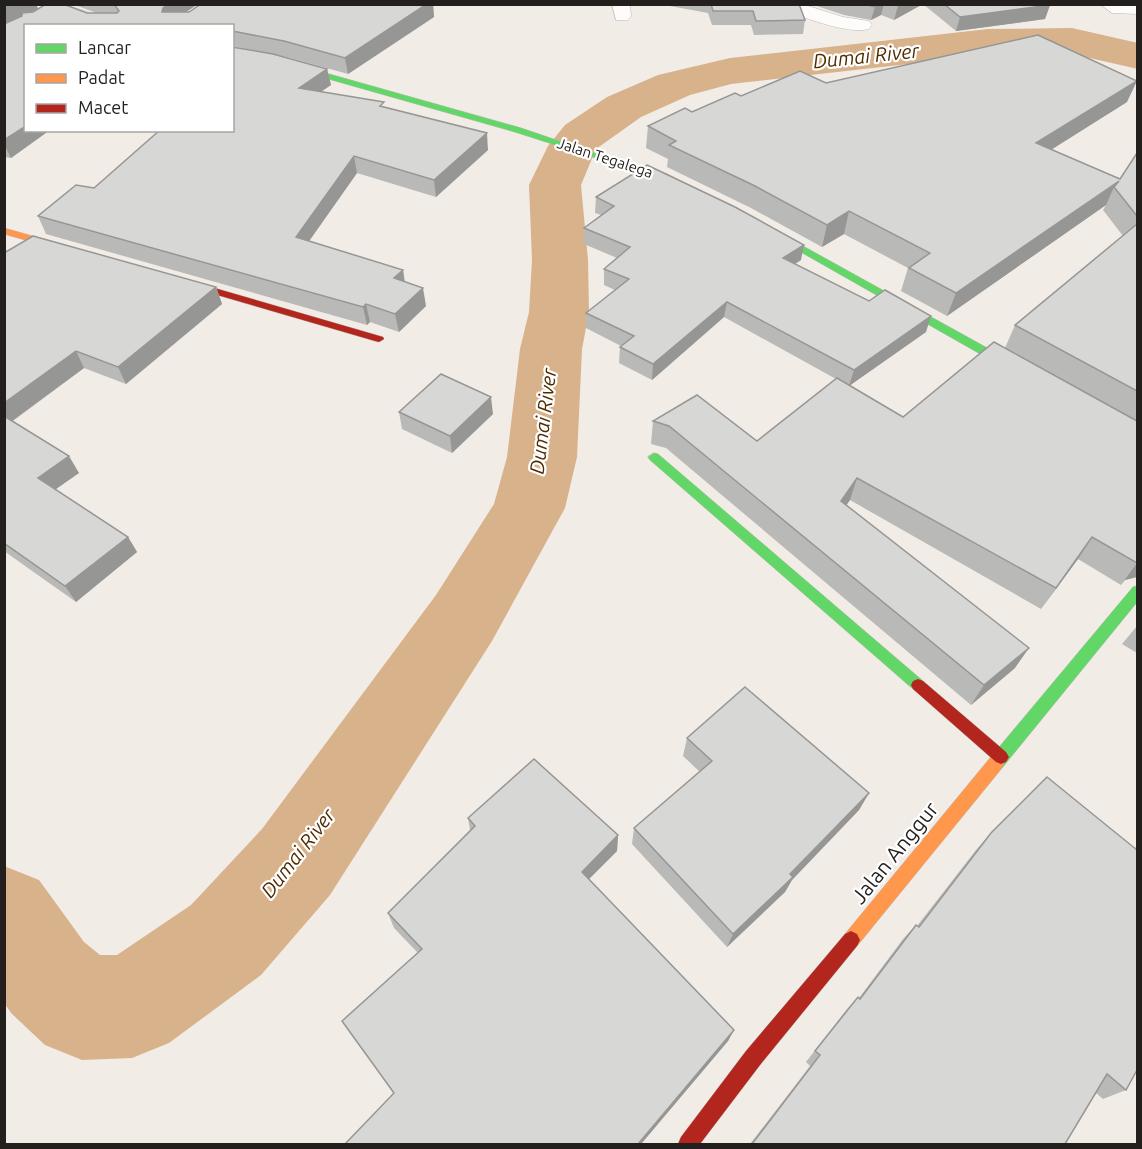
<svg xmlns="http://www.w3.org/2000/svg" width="1142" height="1149" font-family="Ubuntu,sans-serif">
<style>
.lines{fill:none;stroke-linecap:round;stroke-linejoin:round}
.river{fill:#d7b28b;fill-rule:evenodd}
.street-casing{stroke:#beb9b6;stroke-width:1}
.fast-casing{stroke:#beb9b6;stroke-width:1}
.slow-casing{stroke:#beb9b6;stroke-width:1}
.jam-casing{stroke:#beb9b6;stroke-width:1}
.street{fill:#fdfcfb;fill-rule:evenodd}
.fast{fill:#63d668;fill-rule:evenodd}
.slow{fill:#ff974d;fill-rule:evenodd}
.jam{fill:#b3261e;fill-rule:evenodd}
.wall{fill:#b9b9b7}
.shaded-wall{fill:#969695}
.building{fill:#d7d7d5;stroke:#969695;stroke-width:1.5}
.labels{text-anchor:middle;stroke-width:4.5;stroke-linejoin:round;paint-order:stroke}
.far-street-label{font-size:15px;fill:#221f1c;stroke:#fff}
.water-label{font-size:20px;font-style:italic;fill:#4e2d00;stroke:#fff}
.near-street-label{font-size:21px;fill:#221f1c;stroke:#fff}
</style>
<rect width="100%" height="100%" fill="#f2ece7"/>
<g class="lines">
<!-- river -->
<polygon class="river" points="1072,28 1138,43 1138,69 1072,54 988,55 731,84 690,95 641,117 596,149 581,185 588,260 589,312 582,349 577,457 565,508 492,641 330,895 261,975 169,1043 132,1058 82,1060 45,1045 12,1014 4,1003 4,866 39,880 84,942 100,955 117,955 191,905 262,829 436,595 494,504 507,457 520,349 529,312 532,260 529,185 548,146 565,125 607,97 658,75 730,58 988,29"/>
<!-- street casing -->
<g class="street-casing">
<g id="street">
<polygon points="36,4 63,4 119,22 122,26 93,26 38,8"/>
<polygon points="612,4 630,4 631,16 628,20 616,20"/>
<path d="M774,4H802L843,17L869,21L872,25L869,29C844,35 801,15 776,8Z"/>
<polygon points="1100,4 1138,4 1138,14 1112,13"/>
</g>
</g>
<!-- fast casing -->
<g class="fast-casing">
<g id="fast">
<polygon points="232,52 283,61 521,128 606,157 599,159 515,132 279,65 232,56"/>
<polygon points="765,225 1027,370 1029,373 1027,376 1019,376 762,230 760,228"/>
<polygon points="654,453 658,454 923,681 925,685 923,689 918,691 913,689 650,460 648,457"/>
<polygon points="1138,586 1138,601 1002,768 996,770 990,768 988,763 990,758 1133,587"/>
</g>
</g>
<!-- slow casing -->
<g class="slow-casing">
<g id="slow">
<polygon points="599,155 667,174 687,185 679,187 661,178 599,159"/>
<polygon points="4,228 75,248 77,250 72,253 4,234"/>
<polygon points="996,756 1002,758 1004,763 1002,768 857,946 851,949 845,946 842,940 845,934 990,758"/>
</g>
</g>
<!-- jam casing -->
<g class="jam-casing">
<g id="jam">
<polygon points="173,276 383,337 384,339 379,342 375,341 169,281 169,277"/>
<polygon points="918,679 923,681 1006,752 1009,757 1006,762 1001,764 996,762 913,689 911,685 913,681"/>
<polygon points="851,931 857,934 860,940 857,946 760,1065 700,1144 678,1144 681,1137 746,1051 845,934"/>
</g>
</g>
<!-- street -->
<use href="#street" class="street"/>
<!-- fast -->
<use href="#fast" class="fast"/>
<!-- slow -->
<use href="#slow" class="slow"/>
<!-- jam -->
<use href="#jam" class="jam"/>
</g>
<!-- wall -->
<g class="wall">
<polygon points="4,4 36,4 38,9 31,12 87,13 97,13 72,4 198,4 186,12 189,12 201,4 433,4 434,17 348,74 287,57 232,46 232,26 26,26 26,130 50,130 11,158 4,157"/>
<polygon points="659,4 799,4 805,20 803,34 754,35 751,25 712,25 708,13"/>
<polygon points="811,4 923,4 894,20 881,15 871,20 844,15"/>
<polygon points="923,4 1049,4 1050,5 1045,19 956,31"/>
<polygon points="327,69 331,85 321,92 385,107 488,150 436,197 357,173 309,241 403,270 405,282 426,306 399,332 370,322 367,325 46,234 38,216"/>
<polygon points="826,83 1127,102 1052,149 1120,179 1137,153 1137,577 1125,580 1121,585 1078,559 1041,609 850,500 846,505 1015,668 971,705 666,448 651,444 653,421 757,441 836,379 724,317 652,380 619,363 620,347 621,346 586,328 586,313 615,290 604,285 604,269 617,258 584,244 584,228 601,215 595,213 596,197 801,260 795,264 926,332 849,386 903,417 1005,348 1015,325 1123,236 1103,210 1106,205 947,316 901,291 908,268 844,234 822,247 751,208 667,167 668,159 646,148 648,126 741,96"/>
<polygon points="4,253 216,287 222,304 126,384 84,368 13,421 79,473 55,489 128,537 137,552 76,602 4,551"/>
<polygon points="399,412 493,414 452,453 402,429"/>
<polygon points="1137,626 1137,653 1122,644"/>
<polygon points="687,738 869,793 859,810 792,880 785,892 727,947 632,844 634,828 700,772 683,756"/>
<polygon points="468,818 618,835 617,851 589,879 734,1030 728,1041 641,1144 345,1144 394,1093 418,953 394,928 388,913 470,830"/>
<polygon points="991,833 1135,848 1137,846 1137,1070 1126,1090 1103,1099 1096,1093 1065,1144 750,1144 810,1066 806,1062 847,1009 858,997 859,998 903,939 916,925 917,926 976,850"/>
</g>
<!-- shaded-wall -->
<g class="shaded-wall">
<polygon points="9,4 36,4 38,9 4,26 4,7"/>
<polygon points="169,4 198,4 168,24 162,12 163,8"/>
<polygon points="427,4 433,4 434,17 348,74 345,58"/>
<polygon points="879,4 884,4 881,15 871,20 875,7"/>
<polygon points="901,4 923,4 894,20 898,6"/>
<polygon points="1050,5 1045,19 956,31 960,17"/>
<polygon points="327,69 331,85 302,104 299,88"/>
<polygon points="1137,81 1127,102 1027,165 1036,143"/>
<polygon points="26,126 26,130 50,130 11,158 4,144 4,140"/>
<polygon points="487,133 488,150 436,197 434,180"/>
<polygon points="354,156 357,173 300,254 296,237"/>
<polygon points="1119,181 1114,187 1106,205 947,316 956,293"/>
<polygon points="849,211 844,234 822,247 827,225"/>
<polygon points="804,245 801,260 779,274 783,258"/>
<polygon points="403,270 405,287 394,278"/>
<polygon points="216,287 222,304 126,384 118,367"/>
<polygon points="423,288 426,306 399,332 395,314"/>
<polygon points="727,302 724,317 652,380 653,364"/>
<polygon points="366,304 370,322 367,325 363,307"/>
<polygon points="931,316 926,332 849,386 854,370"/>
<polygon points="76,351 84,368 5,426 4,425 4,403"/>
<polygon points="491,397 493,414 452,453 450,436"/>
<polygon points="69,456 79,473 49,494 38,478"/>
<polygon points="857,478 850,500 834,524 841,501"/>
<polygon points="128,537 137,552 76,602 65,586"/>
<polygon points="1092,537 1078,559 1041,609 1056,588"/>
<polygon points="1137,563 1137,577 1125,580 1121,585"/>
<polygon points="1029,648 1015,668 971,705 984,685"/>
<polygon points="869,793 859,810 792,880 785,892 727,947 733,934"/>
<polygon points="618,835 617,851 581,887 582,872"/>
<polygon points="734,1030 728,1041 641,1144 638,1144"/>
</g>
<!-- building -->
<g class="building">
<polygon points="46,4 63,4 87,13 117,13 119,11 114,4 169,4 163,8 162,12 189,12 201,4 427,4 345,58 284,41 232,31 232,26 26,26 26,126 4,140 4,24 22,16 22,13 33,12"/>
<polygon points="711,4 799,4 805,20 756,21 753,11 713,11"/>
<polygon points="864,4 879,4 875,7"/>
<polygon points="944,4 1049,4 1050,5 960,17"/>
<polygon points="1038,35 1137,81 1036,143 1120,179 1137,153 1137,216 1114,187 1119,181 956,293 909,268 930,253 849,211 827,225 755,186 669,145 676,141 648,126 685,108 692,112 735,93 741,96 800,71 826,83"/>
<polygon points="232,47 273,54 327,69 299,88 384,102 380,106 487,133 434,180 354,156 296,237 403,270 394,278 423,288 395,314 366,304 363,307 38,216 76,185 94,188 160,130 232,130"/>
<polygon points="647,165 735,207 804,245 783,258 869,301 885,290 931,316 854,370 727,302 653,364 620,347 634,336 586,313 629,279 604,269 630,247 584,228 614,206 596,197"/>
<polygon points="1137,224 1137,391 1015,325"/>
<polygon points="33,236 216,287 118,367 76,351 4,403 4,253"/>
<polygon points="994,342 1137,421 1137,563 1092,537 1056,588 857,478 841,501 1029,648 984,685 669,426 653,421 697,395 757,441 837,378 903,417"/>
<polygon points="441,374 491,397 450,436 399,412"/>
<polygon points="4,416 69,456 38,478 128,537 65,586 4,543"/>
<polygon points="745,687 869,793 790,874 793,877 733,934 634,828 712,761 687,738"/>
<polygon points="534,759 618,835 582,872 734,1030 638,1144 345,1144 394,1093 342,1021 422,949 388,913 475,826 468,818"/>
<polygon points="1047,777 1137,850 1137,1070 1126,1090 1107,1074 1065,1144 752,1144 820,1055 815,1051 858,997 860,999 916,925 919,927 991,833"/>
</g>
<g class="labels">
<!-- far-street labels -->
<g class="far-street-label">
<text transform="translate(605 158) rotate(18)" y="5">Jalan Tegalega</text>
</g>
<!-- water labels -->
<g class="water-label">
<text transform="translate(866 56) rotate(-6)" y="7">Dumai River</text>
<text transform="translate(543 421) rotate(-83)" y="7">Dumai River</text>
<text transform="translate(298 853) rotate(-52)" y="7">Dumai River</text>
</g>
<!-- near-street labels -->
<g class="near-street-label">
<text transform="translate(895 853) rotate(-51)" y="7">Jalan Anggur</text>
</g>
</g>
<!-- border -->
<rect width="1142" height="1149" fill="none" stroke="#221f1c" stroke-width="12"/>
<!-- legend -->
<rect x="24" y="24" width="210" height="108" fill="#ffffff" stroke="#a7a5a4" stroke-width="1.5"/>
<rect x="36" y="44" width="30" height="9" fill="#63d668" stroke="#a7a5a4" stroke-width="1.5"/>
<text x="78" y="54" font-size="18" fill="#221f1c">Lancar</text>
<rect x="36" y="74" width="30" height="9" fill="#ff974d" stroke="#a7a5a4" stroke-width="1.5"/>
<text x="78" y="84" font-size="18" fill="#221f1c">Padat</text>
<rect x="36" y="104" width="30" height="9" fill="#b3261e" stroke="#a7a5a4" stroke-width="1.5"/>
<text x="78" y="114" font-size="18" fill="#221f1c">Macet</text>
</svg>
